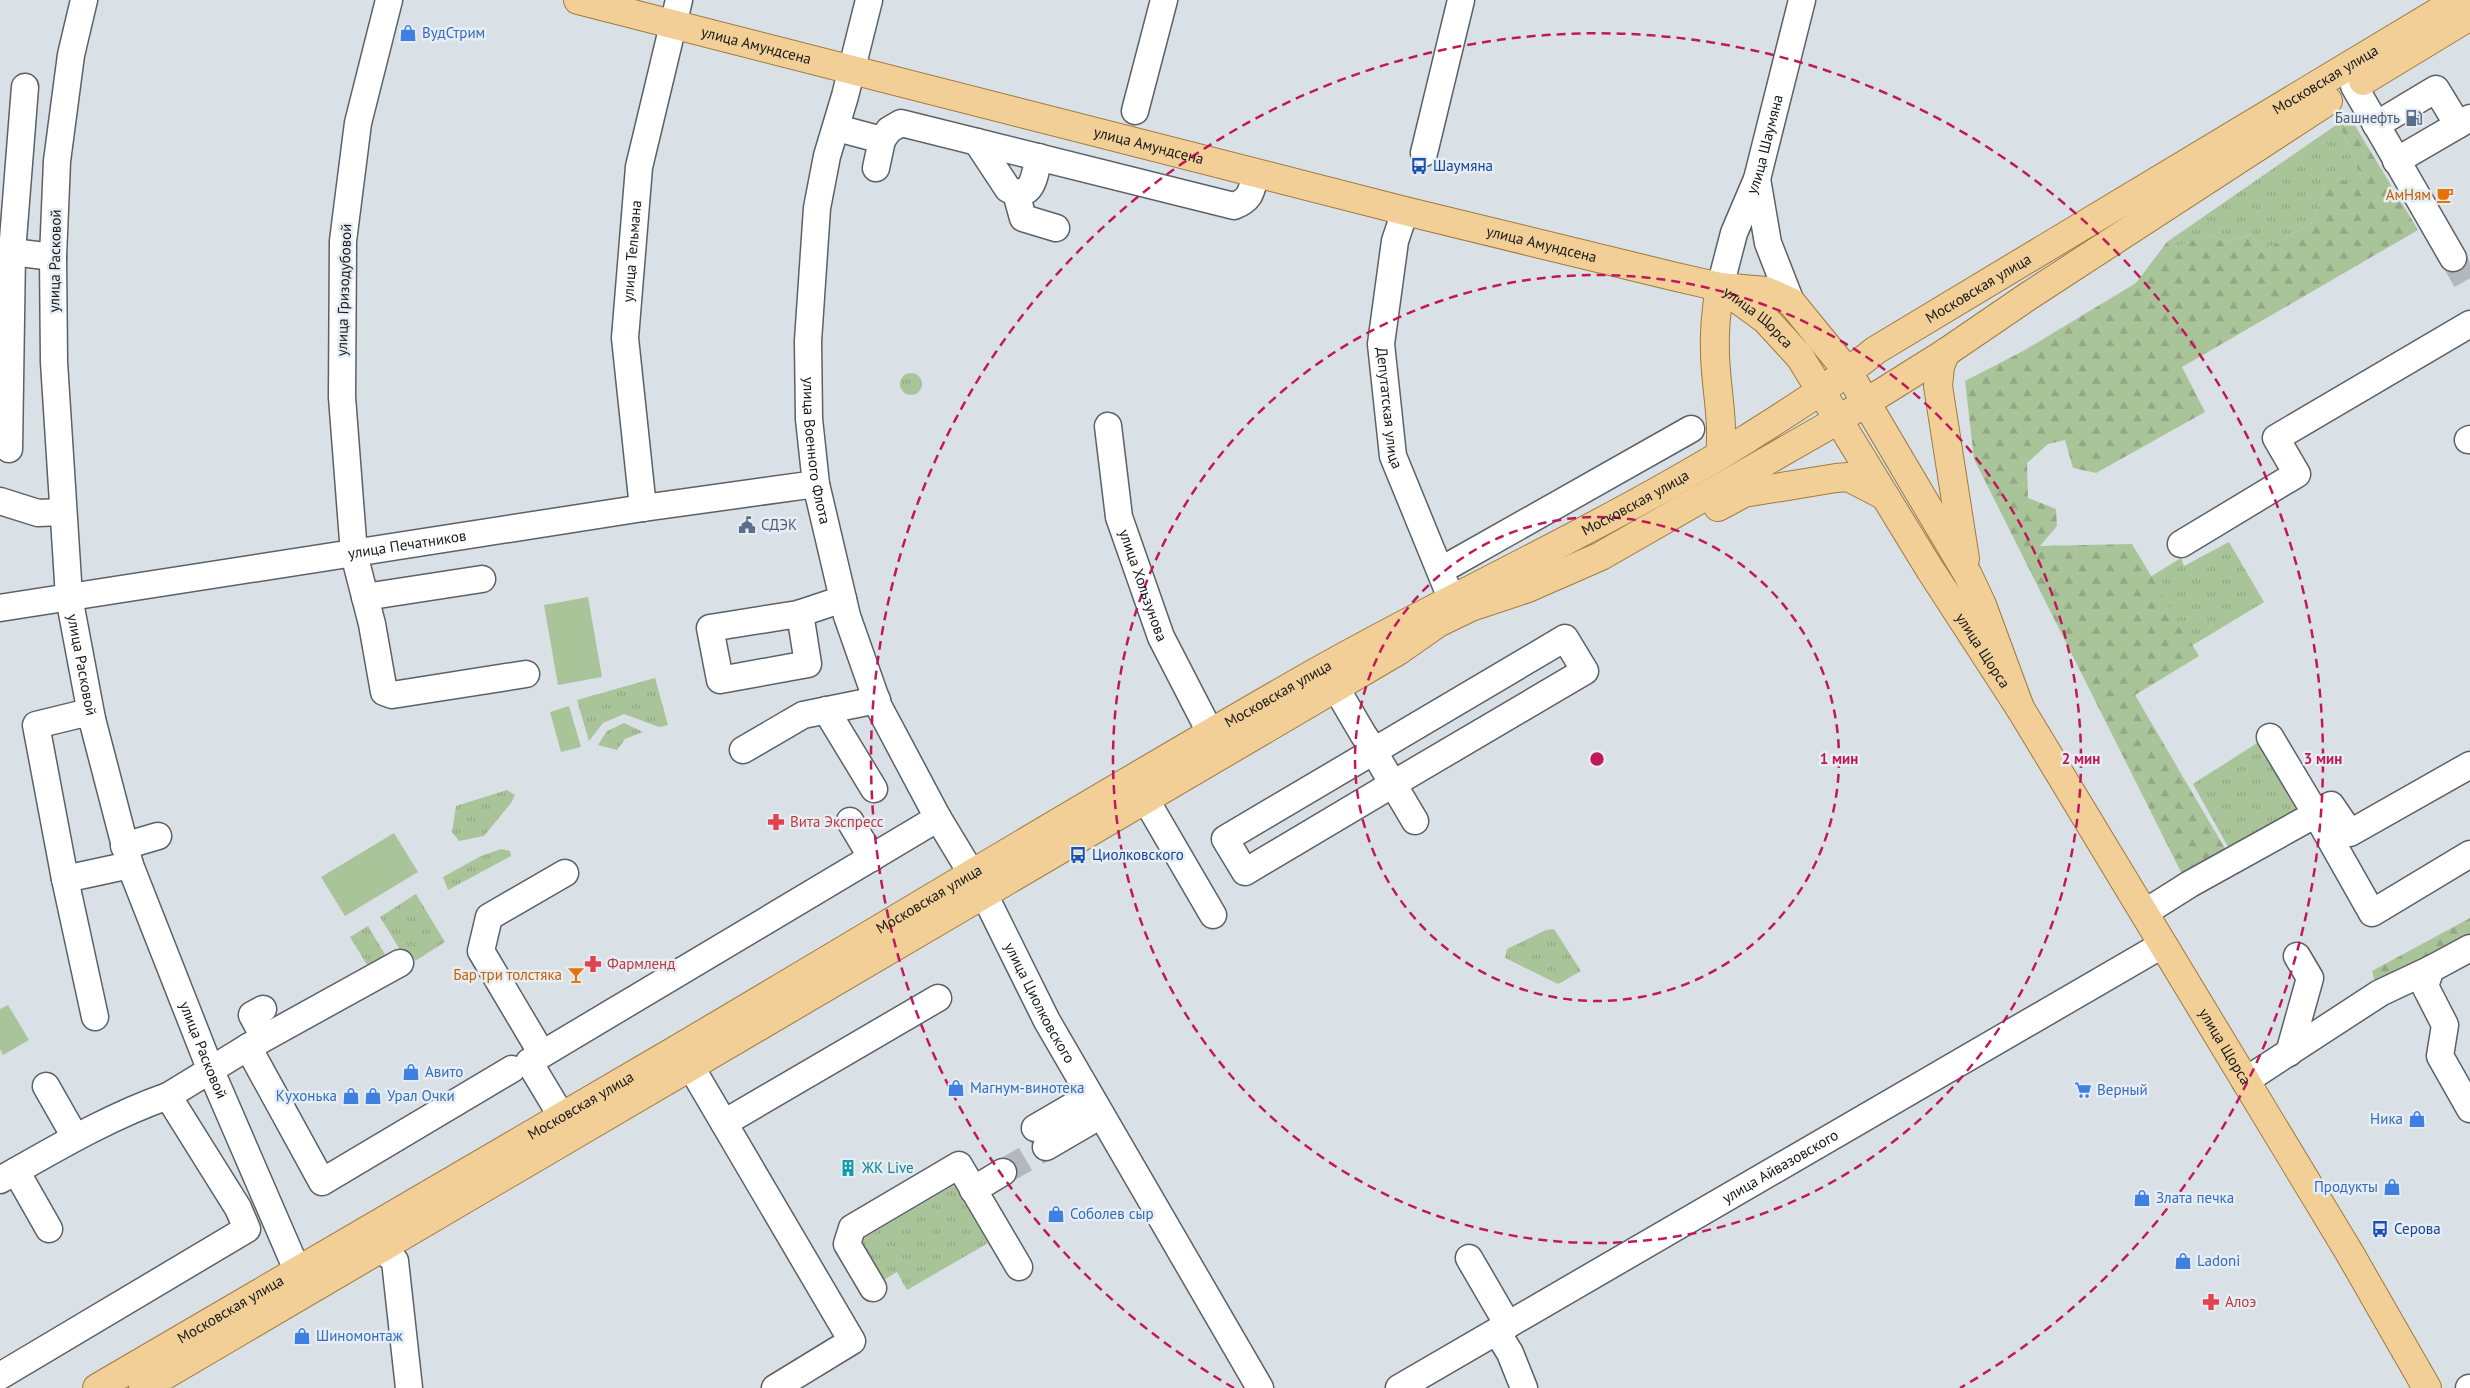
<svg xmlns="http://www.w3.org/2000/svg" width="2470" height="1388" font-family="'PT Sans',sans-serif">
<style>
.grass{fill:url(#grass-tufts)}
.forest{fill:url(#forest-firs)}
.pitch{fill:#aac49a}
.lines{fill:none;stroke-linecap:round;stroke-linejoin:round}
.minor-tunnel{stroke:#b2b8bd;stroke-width:26;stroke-dasharray:26 13;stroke-linecap:butt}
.minor-casing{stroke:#5b6167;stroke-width:29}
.major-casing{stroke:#9f7a3d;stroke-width:30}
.minor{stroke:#fff;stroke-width:26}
.major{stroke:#f1cf96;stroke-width:28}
.ring{fill:none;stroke:#c2185b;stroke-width:2.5;stroke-dasharray:9 6}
.labels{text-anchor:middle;stroke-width:5;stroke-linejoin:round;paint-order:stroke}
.shop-label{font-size:15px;fill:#366cbe;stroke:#e6edf3;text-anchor:start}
.street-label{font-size:15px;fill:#17191b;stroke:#e6edf3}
.service-label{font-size:15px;fill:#4e5e75;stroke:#e6edf3;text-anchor:end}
.transit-label{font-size:15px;fill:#164399;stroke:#e6edf3;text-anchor:start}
.food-label{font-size:15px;fill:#c56008;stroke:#e6edf3;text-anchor:end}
.health-label{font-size:15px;fill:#be3a42;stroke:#e6edf3;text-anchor:start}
.culture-label{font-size:15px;fill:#0d838f;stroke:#e6edf3;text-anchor:start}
.centre{fill:#c2185b;stroke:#e6edf3;stroke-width:2.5}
.ring-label{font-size:15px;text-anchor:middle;font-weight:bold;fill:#c2185b;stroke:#e6edf3;stroke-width:5;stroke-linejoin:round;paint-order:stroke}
</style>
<defs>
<pattern id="grass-tufts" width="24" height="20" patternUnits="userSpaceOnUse" patternTransform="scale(1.25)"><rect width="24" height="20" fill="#aac49a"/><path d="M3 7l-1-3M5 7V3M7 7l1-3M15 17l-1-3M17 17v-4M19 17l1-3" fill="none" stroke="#92a884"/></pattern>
<pattern id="forest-firs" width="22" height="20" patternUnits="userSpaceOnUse" patternTransform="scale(1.25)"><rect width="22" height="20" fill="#aac49a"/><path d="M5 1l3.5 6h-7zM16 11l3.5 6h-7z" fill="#92a884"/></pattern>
</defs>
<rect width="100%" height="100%" fill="#d9e0e6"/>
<!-- grass -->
<g class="grass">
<polygon points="2339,123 2363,181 2327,181 2314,221 2262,252 2251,235 2227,242 2209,235 2171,249 2167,242"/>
<circle cx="911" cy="384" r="11"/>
<polygon points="2229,542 2264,602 2155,668 2116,598 2181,558 2184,566"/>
<polygon points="655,678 668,725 659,727 624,714 603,723 589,741 577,700"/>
<polygon points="624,723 643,732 625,739 617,750 598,745 607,731"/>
<polygon points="2265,738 2310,811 2232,854 2193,784"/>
<polygon points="507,790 515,795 511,803 484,836 459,841 452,832 456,806"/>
<polygon points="501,849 510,851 511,856 448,890 443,877 481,856"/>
<polygon points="416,894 445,942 415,961 410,952 402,953 380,917"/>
<polygon points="368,926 387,958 369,968 350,937"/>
<polygon points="1554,929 1581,971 1558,984 1505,958 1507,949 1546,930"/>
<polygon points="954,1185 988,1243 907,1290 897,1272 877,1284 854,1244"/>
</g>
<!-- forest -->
<g class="forest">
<polygon points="2339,123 2354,124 2418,230 2182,367 2205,412 2096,473 2073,468 2065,440 2048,444 2027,463 2028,498 2056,509 2057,526 2040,546 2132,544 2199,656 2135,695 2227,852 2184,878 1974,459 1965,381 2025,350 2136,283 2167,242 2171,248 2209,235 2227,242 2251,235 2262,252 2314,221 2327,181 2363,181"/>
<polygon points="2470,918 2470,934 2376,987 2372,971"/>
</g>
<!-- pitch -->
<g class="pitch">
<polygon points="588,597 602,677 558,685 544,605"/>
<polygon points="569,706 581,747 561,752 550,712"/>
<polygon points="394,833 418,872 345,916 321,877"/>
<polygon points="8,1005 29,1040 3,1055 0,1049 0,1009"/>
</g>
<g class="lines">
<!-- minor-tunnel -->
<g class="minor-tunnel">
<polyline points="2453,258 2470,288"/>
<polyline points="1003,1172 1046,1147"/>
</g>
<!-- minor casing -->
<g class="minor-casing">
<g id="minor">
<path id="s1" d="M84,0L71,55L57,161L53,257L54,362L69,597L92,719L130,865L211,1071L297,1270L307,1288"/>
<polyline points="389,0 358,123 343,241 342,397 354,554 372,624 384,692 392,695 526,674"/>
<path id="s2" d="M869,0L845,96L827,156L817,208L808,341L809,419L816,484L847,616L879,707L938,818L984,894L1047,1021L1260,1388"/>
<polyline points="2354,86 2453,258"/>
<polyline points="1135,111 1164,0"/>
<polyline points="2376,125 2436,89 2458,125"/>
<path d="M837,128L882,140L889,130L901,123L1234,206C1252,199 1251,191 1256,173"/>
<path d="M977,142L1008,189C1033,202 1034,176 1039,157"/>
<polyline points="1424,153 1461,0"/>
<polyline points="2396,161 2470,118"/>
<polyline points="876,168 882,140"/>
<polyline points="1757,179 1768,243 1791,302"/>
<polyline points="1016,193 1023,218 1056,228"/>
<path id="s3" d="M1405,211L1395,241L1381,344L1393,456L1451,598"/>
<polyline points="12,252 25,87"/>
<path id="s4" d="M1720,287L1734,233L1757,179L1802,0"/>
<path id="s5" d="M1108,426L1119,517L1161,637L1211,734"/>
<polyline points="2468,440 2470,439"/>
<polyline points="9,449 12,252 53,257"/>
<polyline points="0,501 38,513 63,512"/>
<path id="s6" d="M643,508L625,338L639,167L679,0"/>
<polyline points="2181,544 2297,474 2276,438 2470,324"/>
<polyline points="1452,564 1691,429"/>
<polyline points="365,597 482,579"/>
<path id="s7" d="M0,608L643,508L816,484"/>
<polyline points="800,613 808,664 720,680 710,628 798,614 843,599"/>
<path d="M1336,688L1363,734C1374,750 1383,768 1393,784L1245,872L1225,839L1565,638L1585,671L1393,784L1415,821"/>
<polyline points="826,710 874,789"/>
<polyline points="92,719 81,714 36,725 65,879 95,1017"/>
<polyline points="2270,737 2316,814 2331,805 2350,833 2470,765"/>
<polyline points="743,750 803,715 877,700"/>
<polyline points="1146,800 1213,915"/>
<polyline points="850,821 872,858"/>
<polyline points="124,846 158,836"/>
<polyline points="65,879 130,865"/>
<polyline points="2144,913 2190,884 2316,814 2372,913 2470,854"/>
<polyline points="2470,948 2431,969 2425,986 2445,1025 2440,1056 2470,1109"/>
<polyline points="263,1009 252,1015 264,1037"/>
<polyline points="248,1047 400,963"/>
<polyline points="2289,1053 2310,978 2297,956"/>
<polyline points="542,1054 481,951 489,917 565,873"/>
<polyline points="691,1067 852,1341 775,1388"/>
<polyline points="2245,1081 2380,993 2431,969"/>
<polyline points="46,1086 75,1137"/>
<polyline points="562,1117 529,1062 938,818"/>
<polyline points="724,1123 938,998"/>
<polyline points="1035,1128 1090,1096"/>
<polyline points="1046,1147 1101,1115"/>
<polyline points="16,1171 49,1229"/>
<path d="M0,1180C55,1149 108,1117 168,1096"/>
<polyline points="973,1190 1003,1172"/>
<polyline points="370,1229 381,1248 395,1261 409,1388"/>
<polyline points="1469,1258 1508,1325"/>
<polyline points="873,1288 847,1244 852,1228 959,1165 1019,1267"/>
<polyline points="1497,1332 1510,1353 1524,1388"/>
<polyline points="0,1376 247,1229 238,1208 168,1096 248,1047 322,1182 512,1069"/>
<path id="s8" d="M1399,1388L2162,945"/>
<polyline points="2469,1388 2470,1388"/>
</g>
</g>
<!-- major casing -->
<g class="major-casing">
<g id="major">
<path id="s9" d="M578,0L1405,211L1672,276L1720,287L1766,291L1791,302L1848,372L1968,575L1982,605L2020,708"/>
<polyline points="2363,81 2470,16"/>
<path d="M1720,287C1716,310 1714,332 1715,355C1716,389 1724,421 1720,455"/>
<path id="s10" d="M1721,287L1766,320L1800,357L1929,568L2020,708L2349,1252L2427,1388"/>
<polyline points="1945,353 1940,367 1938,386 1965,559"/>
<polyline points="1718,507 1744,493 1836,478 1848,477 1885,496"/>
<path id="s11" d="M97,1388C287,1275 479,1166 669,1054C883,928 1095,798 1311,675C1455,593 1607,526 1748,438C1792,410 1835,383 1876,350L2458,0"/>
<polyline points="143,1388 1398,651 1438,623 1471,607 1528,588 1601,556 1838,420 1945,353 2027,297 2328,101"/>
</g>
</g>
<!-- minor -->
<use href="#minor" class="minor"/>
<!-- major -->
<use href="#major" class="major"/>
</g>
<!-- distance rings -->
<g class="ring">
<circle cx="1597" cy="759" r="242"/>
<circle cx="1597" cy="759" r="484"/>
<path d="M1234 1388A726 726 0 1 1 1960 1388"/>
</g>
<!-- icons -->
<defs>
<g id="shop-bare" transform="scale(1.35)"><path d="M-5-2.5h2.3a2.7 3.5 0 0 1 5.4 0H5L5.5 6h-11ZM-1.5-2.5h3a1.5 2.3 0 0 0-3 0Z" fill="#3f7fe0" stroke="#e6edf3" stroke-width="2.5" paint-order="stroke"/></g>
<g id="fuel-bare" transform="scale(1.35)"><path d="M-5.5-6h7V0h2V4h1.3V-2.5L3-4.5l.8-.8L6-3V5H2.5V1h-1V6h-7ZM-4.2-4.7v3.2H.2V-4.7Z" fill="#5c6f8a" stroke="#e6edf3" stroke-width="2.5" paint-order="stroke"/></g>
<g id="bus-bare" transform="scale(1.35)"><path d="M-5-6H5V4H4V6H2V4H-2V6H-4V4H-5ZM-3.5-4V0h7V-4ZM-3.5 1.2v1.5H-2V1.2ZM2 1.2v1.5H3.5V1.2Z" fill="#1a4fb4" stroke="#e6edf3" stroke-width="2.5" paint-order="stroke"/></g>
<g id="cafe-bare" transform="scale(1.35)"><path d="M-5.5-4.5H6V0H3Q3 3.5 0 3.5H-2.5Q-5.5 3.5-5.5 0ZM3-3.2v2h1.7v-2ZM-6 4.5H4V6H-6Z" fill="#e8710a" stroke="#e6edf3" stroke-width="2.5" paint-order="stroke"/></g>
<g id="civic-bare" transform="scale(1.35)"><path d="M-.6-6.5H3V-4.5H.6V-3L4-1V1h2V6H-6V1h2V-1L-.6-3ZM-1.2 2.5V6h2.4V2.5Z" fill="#5c6f8a" stroke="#e6edf3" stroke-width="2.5" paint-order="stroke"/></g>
<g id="pharmacy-bare" transform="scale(1.35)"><path d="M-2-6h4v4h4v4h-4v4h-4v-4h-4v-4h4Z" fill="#e0444e" stroke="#e6edf3" stroke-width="2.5" paint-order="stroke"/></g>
<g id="bar-bare" transform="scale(1.35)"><path d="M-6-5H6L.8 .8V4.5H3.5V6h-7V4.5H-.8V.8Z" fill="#e8710a" stroke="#e6edf3" stroke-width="2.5" paint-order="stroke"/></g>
<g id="supermarket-bare" transform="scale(1.35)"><path d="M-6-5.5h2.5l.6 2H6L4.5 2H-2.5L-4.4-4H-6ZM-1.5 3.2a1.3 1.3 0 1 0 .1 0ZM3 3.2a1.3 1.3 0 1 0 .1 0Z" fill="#3f7fe0" stroke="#e6edf3" stroke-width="2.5" paint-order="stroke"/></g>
<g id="building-bare" transform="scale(1.35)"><path d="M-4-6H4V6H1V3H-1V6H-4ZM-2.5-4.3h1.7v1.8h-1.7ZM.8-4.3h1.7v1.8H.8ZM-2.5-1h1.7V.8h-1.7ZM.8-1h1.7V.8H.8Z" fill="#0f9aa8" stroke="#e6edf3" stroke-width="2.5" paint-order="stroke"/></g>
</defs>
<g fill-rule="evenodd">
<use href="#shop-bare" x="408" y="33"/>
<use href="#fuel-bare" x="2414" y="118"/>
<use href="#bus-bare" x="1419" y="166"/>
<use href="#cafe-bare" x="2445" y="195"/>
<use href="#civic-bare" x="747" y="525"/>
<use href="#pharmacy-bare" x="776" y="822"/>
<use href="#bus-bare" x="1078" y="855"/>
<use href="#pharmacy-bare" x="593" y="964"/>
<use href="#bar-bare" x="576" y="975"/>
<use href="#shop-bare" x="411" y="1072"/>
<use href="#shop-bare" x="956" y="1088"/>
<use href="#supermarket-bare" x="2083" y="1090"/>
<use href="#shop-bare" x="351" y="1096"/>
<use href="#shop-bare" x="373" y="1096"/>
<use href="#shop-bare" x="2417" y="1119"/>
<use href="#building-bare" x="848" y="1168"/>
<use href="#shop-bare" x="2392" y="1187"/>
<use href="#shop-bare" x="2142" y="1198"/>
<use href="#shop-bare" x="1056" y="1214"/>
<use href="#bus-bare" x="2380" y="1229"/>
<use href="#shop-bare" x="2183" y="1261"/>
<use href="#pharmacy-bare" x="2211" y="1302"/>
<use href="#shop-bare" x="302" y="1336"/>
</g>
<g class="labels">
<!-- shop labels -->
<g class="shop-label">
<text x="422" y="38">ВудСтрим</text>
<text x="425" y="1077">Авито</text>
<text x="970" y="1093">Магнум-винотека</text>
<text x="2097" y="1095">Верный</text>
<text x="337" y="1101" text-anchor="end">Кухонька</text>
<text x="387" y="1101">Урал Очки</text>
<text x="2403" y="1124" text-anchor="end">Ника</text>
<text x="2378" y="1192" text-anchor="end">Продукты</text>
<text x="2156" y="1203">Злата печка</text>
<text x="1070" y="1219">Соболев сыр</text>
<text x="2197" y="1266">Ladoni</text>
<text x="316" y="1341">Шиномонтаж</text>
</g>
<!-- street labels -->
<g class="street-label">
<text dy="5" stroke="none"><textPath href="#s9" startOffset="184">улица Амундсена</textPath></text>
<text dy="5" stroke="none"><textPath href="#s11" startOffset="2585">Московская улица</textPath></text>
<text dy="5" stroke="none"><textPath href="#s4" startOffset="150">улица Шаумяна</textPath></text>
<text dy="5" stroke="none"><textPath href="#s9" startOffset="589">улица Амундсена</textPath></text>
<text dy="5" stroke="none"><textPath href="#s9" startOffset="994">улица Амундсена</textPath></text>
<text dy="5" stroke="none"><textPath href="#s6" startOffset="258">улица Тельмана</textPath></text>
<text transform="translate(55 261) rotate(-89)" y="5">улица Расковой</text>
<text dy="5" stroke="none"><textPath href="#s11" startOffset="2180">Московская улица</textPath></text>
<text transform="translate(344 290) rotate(-88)" y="5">улица Гризодубовой</text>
<text dy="5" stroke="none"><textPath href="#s10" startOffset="48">улица Щорса</textPath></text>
<text dy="5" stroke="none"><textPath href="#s3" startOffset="200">Депутатская улица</textPath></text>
<text dy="5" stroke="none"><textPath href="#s2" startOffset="458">улица Военного Флота</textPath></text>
<text dy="5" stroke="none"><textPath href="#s11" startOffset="1775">Московская улица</textPath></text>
<text dy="5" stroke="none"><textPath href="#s7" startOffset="412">улица Печатников</textPath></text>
<text dy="5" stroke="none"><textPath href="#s5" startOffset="164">улица Хользунова</textPath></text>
<text dy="5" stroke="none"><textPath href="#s10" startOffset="452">улица Щорса</textPath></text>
<text dy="5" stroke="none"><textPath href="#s1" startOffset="669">улица Расковой</textPath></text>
<text dy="5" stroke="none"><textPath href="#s11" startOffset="1370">Московская улица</textPath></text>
<text dy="5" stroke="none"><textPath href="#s11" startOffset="965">Московская улица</textPath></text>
<text dy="5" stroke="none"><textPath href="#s2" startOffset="1060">улица Циолковского</textPath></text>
<text dy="5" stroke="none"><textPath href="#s10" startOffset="916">улица Щорса</textPath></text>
<text dy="5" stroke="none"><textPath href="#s1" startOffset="1074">улица Расковой</textPath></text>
<text dy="5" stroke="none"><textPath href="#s11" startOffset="560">Московская улица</textPath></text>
<text dy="5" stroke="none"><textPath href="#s8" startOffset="441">улица Айвазовского</textPath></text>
<text dy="5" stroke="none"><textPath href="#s11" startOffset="155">Московская улица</textPath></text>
</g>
<!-- service labels -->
<g class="service-label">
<text x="2400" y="123">Башнефть</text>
<text x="761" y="530" text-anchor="start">СДЭК</text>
</g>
<!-- transit labels -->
<g class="transit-label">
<text x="1433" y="171">Шаумяна</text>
<text x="1092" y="860">Циолковского</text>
<text x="2394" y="1234">Серова</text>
</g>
<!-- food labels -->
<g class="food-label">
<text x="2431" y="200">АмНям</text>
<text x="562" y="980">Бар три толстяка</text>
</g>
<!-- health labels -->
<g class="health-label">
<text x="790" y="827">Вита Экспресс</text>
<text x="607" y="969">Фармленд</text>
<text x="2225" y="1307">Алоэ</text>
</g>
<!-- culture labels -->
<g class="culture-label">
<text x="862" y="1173">ЖК Live</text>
</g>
</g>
<circle cx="1597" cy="759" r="8" class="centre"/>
<g class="ring-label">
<text x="1839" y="764">1 мин</text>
<text x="2081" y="764">2 мин</text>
<text x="2323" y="764">3 мин</text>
</g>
</svg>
